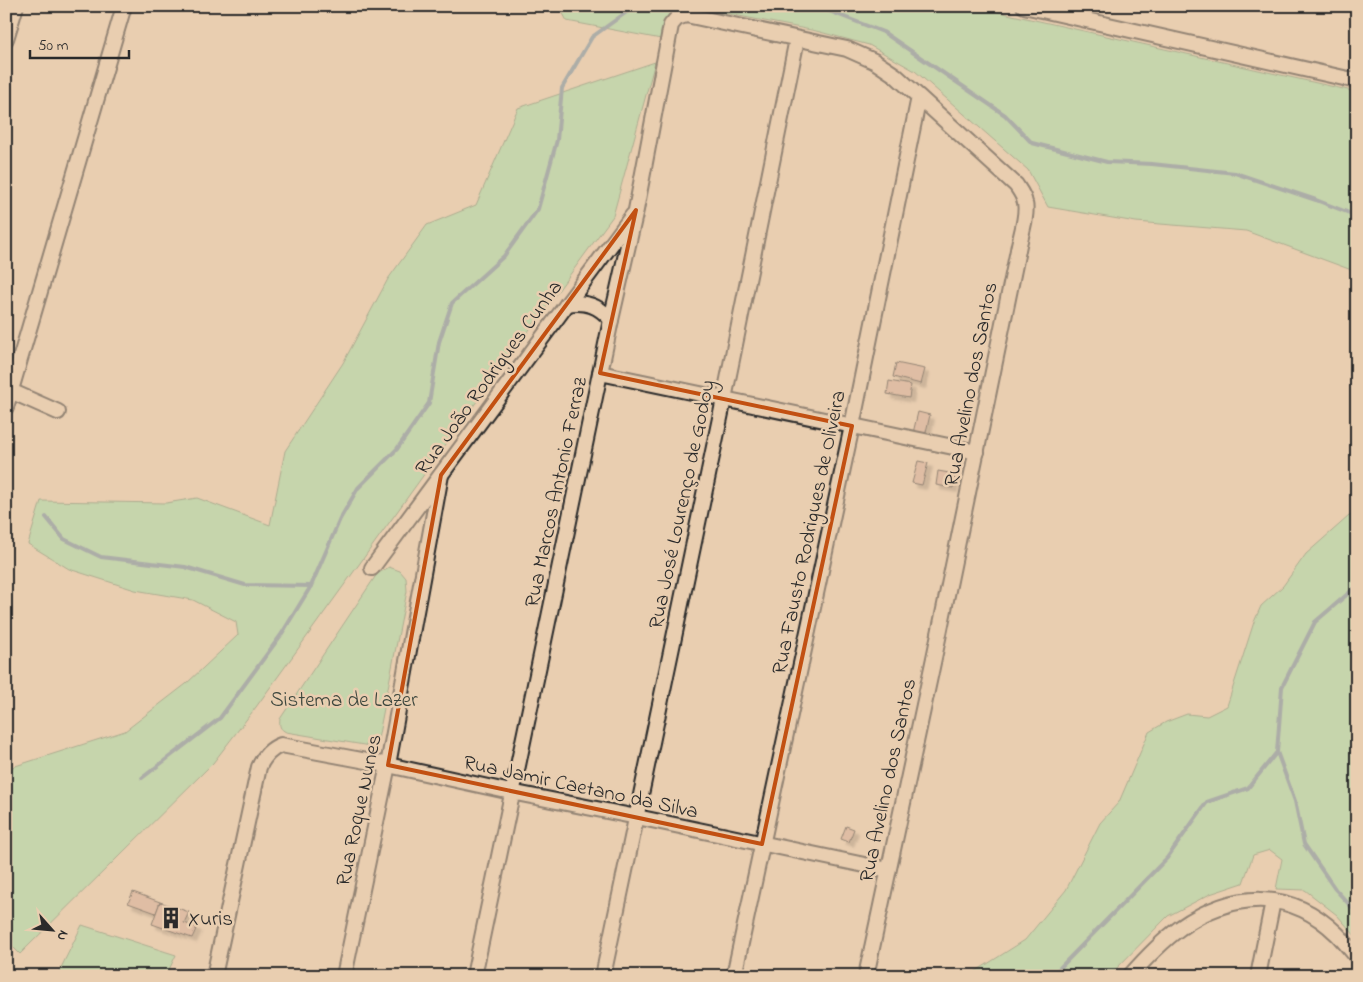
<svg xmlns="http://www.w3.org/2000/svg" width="1363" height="982" font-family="'Indie Flower',sans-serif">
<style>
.green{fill:#9cdda6;stroke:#648468}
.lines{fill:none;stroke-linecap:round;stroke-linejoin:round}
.stream{stroke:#63869c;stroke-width:4}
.building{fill:#d3a994;stroke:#2b2b2b;filter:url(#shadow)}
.minor-casing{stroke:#2b2b2b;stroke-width:18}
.minor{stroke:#e9ceb0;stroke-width:14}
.marked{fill:none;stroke:#c25012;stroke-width:4;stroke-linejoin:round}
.labels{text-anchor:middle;stroke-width:5;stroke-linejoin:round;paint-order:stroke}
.street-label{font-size:21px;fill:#2b2b2b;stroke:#e9ceb0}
.park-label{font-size:21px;fill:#3c463d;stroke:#e9ceb0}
.poi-label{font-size:21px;fill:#2b2b2b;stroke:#e9ceb0;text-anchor:start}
</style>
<defs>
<filter id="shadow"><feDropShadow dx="4.5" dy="4.5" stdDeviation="1" flood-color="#0004"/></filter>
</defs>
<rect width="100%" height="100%" fill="#e9ceb0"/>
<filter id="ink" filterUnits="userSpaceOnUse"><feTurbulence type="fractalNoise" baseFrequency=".02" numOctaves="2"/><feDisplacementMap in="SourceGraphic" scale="10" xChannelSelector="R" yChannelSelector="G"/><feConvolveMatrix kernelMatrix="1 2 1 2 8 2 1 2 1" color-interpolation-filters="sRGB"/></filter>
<g filter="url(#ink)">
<!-- green -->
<g class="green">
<path d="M559,6H683C665,13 665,23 661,39L567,21Z"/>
<polygon points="688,6 972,6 1357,92 1357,272 1246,231 1136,222 1048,207 1028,170 915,71 869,45 816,31"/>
<polygon points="655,62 613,216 480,397 256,707 213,763 20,954 6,940 6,769 125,731 186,684 238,635 236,622 193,600 135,590 69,569 28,544 41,501 166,503 197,498 270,525 285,451 343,363 388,279 427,225 476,205 518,108"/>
<polygon points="1357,509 1357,938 1337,915 1305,890 1276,889 1282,859 1270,850 1253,855 1243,883 1210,894 1168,916 1109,976 970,976 973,973 1025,940 1066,890 1100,823 1119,802 1149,732 1166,722 1187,714 1207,716 1227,706 1254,622 1261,606 1283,586 1306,554"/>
<path d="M389,567L400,571L406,578L407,591L378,739L376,743L370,746L286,732C280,729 279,726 280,719L377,574Z"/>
<polygon points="82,925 176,955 166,976 57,976"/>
</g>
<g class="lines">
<!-- stream -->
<g class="stream">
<polyline points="816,6 883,32 1005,115 1032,143 1107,162 1152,164 1235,173 1316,200 1357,216"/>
<polyline points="46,517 64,539 101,557 185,567 245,585 311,586"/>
<polyline points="1277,752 1295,801 1304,844 1335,889 1357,913"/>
<polyline points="142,778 220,718 281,635 311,586 340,519 358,488 397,449 429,403 439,342 452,303 504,256 538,209 557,140 562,88 592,37 635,6"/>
<polyline points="1052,976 1167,858 1207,802 1248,788 1277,752 1282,687 1315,622 1357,586"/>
</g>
</g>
<!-- building -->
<g class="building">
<polygon points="896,363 925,369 921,384 893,377"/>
<polygon points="889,381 911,385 909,398 887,394"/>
<polygon points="918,412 930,415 925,436 913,433"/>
<polygon points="918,461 928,463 922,485 912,483"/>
<polygon points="938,471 955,474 953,488 936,485"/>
<polygon points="846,826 854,829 849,842 841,839"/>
<polygon points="133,892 160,902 156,913 128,903"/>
<polygon points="160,902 189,912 184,923 197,927 192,938 152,924"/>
</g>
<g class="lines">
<!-- minor casing -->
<g class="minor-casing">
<g id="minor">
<polyline points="1024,6 1357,81"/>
<polyline points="6,39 16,6"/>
<path d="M567,304C585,301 599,305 611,320"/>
<polyline points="600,373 977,452"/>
<polyline points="6,389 58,412"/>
<polyline points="6,407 124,6"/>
<polyline points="372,568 633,215"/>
<path d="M214,976L259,767C264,756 270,749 281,745L388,765L511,792L637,817L888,870"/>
<polyline points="344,976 388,765 441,475"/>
<path d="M474,976L600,373L611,320L636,210L671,25L677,18L686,15L847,49L874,61L895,75L1016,185C1020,191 1024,196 1025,203C1028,215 1020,237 1018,250L934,658L866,976"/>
<polyline points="603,976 724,399 797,39"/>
<polyline points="734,976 852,426 919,97"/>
<path d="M1130,976C1145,959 1161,942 1180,928C1232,892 1289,887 1337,934C1344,941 1350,949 1357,957"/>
<polyline points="1258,976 1273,901"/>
</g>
</g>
<!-- minor -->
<use href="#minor" class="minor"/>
</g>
</g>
<!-- marked area -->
<path d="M0 0H1363V982H0ZM636,210L600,373L852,426L762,844L388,765L441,475Z" fill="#e9ceb0" fill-opacity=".55" fill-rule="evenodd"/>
<path class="marked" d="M636,210L600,373L852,426L762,844L388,765L441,475Z"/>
<!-- icons -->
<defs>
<g id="building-bare" transform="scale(1.725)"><path d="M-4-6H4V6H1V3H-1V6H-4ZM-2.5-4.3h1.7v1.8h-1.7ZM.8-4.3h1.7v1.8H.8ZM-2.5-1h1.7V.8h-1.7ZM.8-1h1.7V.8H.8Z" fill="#2b2b2b" stroke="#e9ceb0" stroke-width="2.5" paint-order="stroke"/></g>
</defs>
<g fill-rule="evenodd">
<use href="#building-bare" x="171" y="918"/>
</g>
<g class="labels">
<!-- street labels -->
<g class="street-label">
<text transform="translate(488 377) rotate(-54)" y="7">Rua João Rodrigues Cunha</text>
<text transform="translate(970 384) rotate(-79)" y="7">Rua Avelino dos Santos</text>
<text transform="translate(555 492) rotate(-78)" y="7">Rua Marcos Antonio Ferraz</text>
<text transform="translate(681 504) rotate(-78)" y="7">Rua José Lourenço de Godoy</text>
<text transform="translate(808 532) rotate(-78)" y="7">Rua Fausto Rodrigues de Oliveira</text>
<text transform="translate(887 780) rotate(-78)" y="7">Rua Avelino dos Santos</text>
<text transform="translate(581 786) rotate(12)" y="7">Rua Jamir Caetano da Silva</text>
<text transform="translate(358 810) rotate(-78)" y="7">Rua Roque Nunes</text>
</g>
<!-- park labels -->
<g class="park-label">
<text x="344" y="706">Sistema de Lazer</text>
</g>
<!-- poi labels -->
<g class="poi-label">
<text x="188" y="925">Xuris</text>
</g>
</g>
<!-- margin -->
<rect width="1363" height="982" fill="none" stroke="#e9ceb0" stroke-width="25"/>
<rect x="12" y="12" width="1338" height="957" fill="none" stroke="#2b2b2b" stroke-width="2" filter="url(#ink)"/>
<!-- north arrow -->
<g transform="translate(52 930) rotate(117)" stroke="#e9ceb0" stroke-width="4" paint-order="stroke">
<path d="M0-4L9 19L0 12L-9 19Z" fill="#2b2b2b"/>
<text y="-8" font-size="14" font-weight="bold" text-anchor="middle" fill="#2b2b2b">N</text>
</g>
<!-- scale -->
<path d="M30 50v8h99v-8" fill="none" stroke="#2b2b2b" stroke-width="2.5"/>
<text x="38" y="50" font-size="15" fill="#2b2b2b" stroke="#e9ceb0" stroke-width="4" paint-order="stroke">50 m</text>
</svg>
